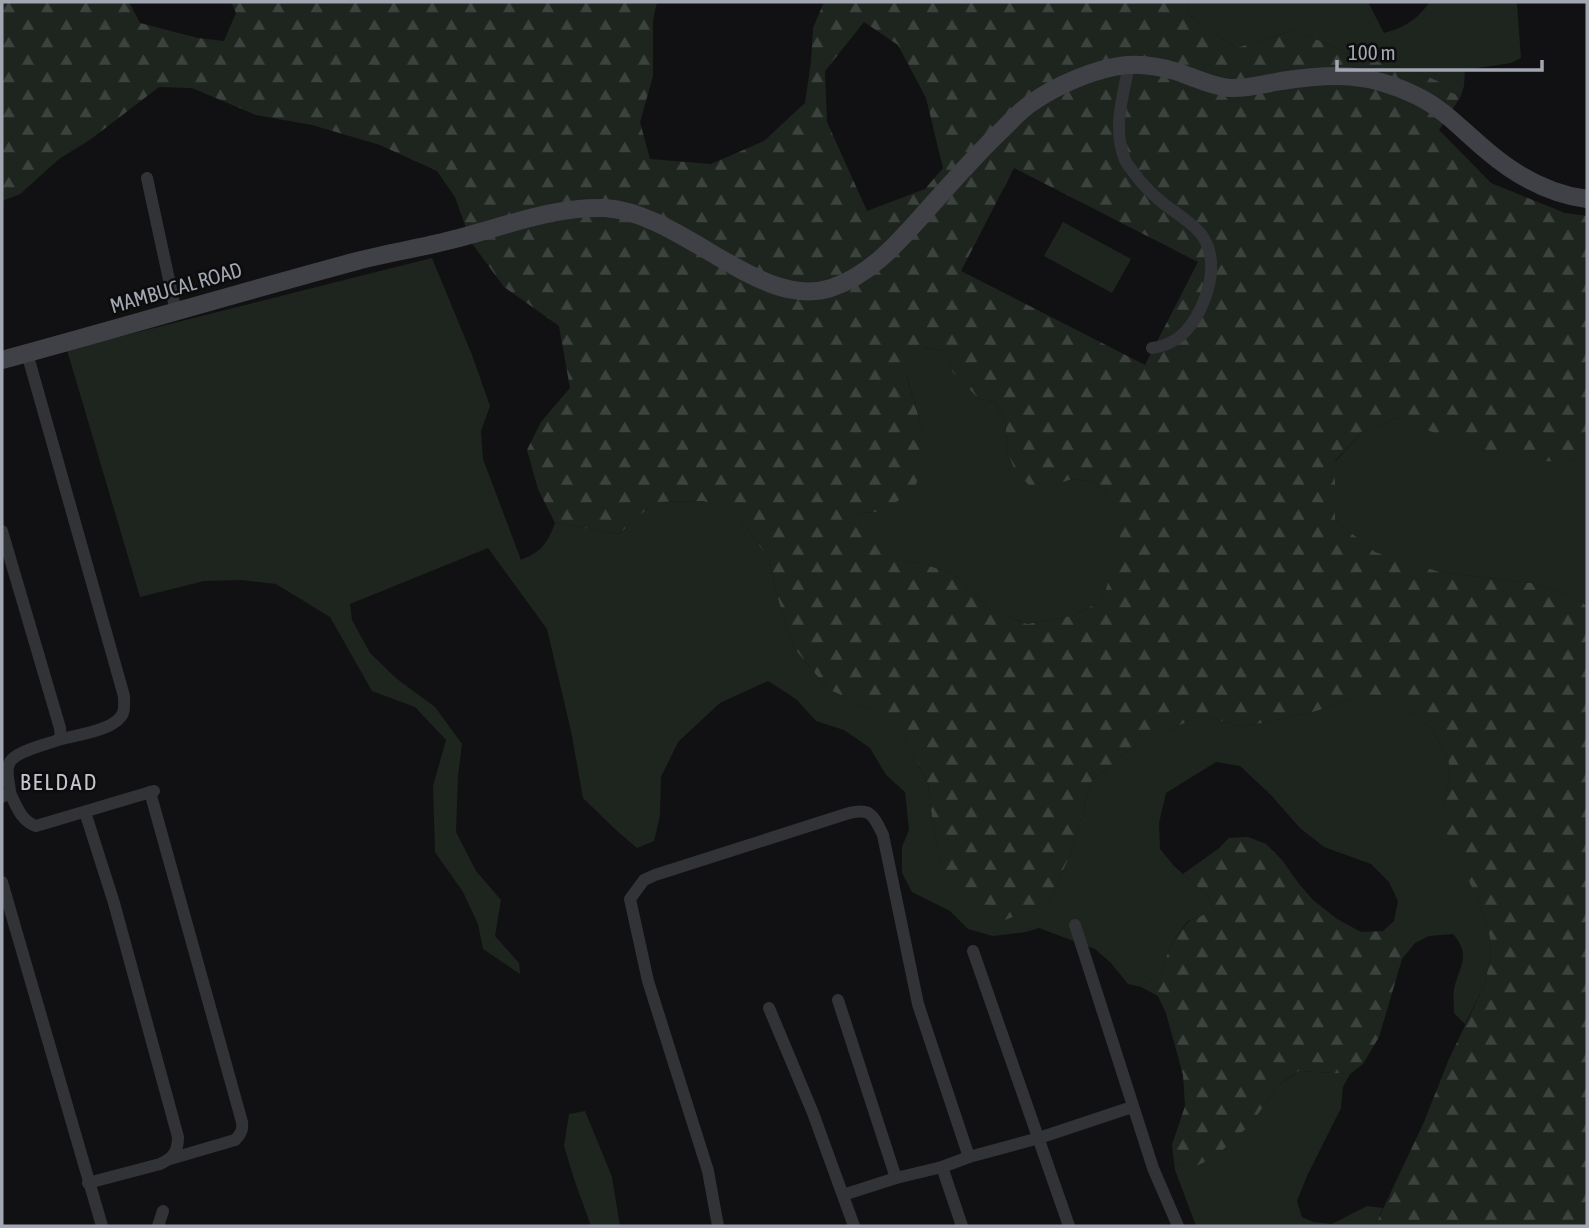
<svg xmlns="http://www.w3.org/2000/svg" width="1589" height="1228" font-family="'Asap Condensed',sans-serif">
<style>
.green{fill:#1e251f}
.forest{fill:url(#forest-firs);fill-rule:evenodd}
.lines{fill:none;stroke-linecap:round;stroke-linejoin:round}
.street{stroke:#323337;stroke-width:12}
.secondary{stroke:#404147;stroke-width:18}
.labels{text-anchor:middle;stroke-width:5;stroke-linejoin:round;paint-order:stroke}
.street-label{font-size:21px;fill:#a3a6b3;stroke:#0c0c0d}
.neighbourhood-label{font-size:23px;letter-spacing:2px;fill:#c4c5cf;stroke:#0c0c0d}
</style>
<defs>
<pattern id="forest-firs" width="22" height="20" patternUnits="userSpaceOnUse" patternTransform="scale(1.75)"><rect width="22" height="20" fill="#1e251f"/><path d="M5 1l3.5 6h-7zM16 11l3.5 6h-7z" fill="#3c423d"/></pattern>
</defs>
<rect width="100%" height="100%" fill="#111113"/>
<!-- green -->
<g class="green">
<path d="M1188,2H1368L1384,33C1406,27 1416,20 1430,2H1515L1517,4L1521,58L1511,63L1465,70L1464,86L1461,96L1452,93L1441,83L1417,72L1352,55L1295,30L1236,48L1187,14Z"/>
<polygon points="1063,222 1131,259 1112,293 1044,256"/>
<path d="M432,258L472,355L490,406L481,431L483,459L521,560C542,551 547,544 555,523L619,534L655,502L704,501L740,519L769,559L779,602L793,647L828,689L872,710L912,749L928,785L933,825L941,866L1049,902L1070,855L1092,781L1132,748L1201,715L1243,727L1313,712L1366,695L1385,696L1416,715L1432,729L1448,759L1450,773L1444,805L1468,877L1478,900L1490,937L1491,952L1485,984L1465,1024L1454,1013C1454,1005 1453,996 1454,989C1459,966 1472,956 1453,934L1429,936L1415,943H1401L1388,938L1383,931L1394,921L1398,901L1389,882L1371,864L1324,847L1300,828L1270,794L1240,766L1216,762L1166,793L1159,823L1160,849L1174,866L1207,895L1213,906L1209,913L1188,921L1173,941L1160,972L1141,987L1128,984L1110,962L1095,949L1039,928L1026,932L993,936L968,929L950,911L912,892L902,873V847L909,830L905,792L886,775L870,748L844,730L816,721L796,699L768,681L720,703L678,742L661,777L660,816L654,841L637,848L616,830L583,798L571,731L547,629L488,548L350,604L352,620L370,653L397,679L435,707L462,744L458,776L456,832L476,871L501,900L495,936L519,963L520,974L483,949L478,924L463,892L435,852L433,786L446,740L415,707L372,691L330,617L276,584L241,580L204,581L140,597L67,350Z"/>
<polygon points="922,347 945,351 953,373 979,399 995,401 1005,422 1008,452 1036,491 1072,479 1095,482 1113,502 1122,542 1102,601 1071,616 1027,624 991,611 976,595 951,572 906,560 863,532 857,513 877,512 923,431 906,374"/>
<polygon points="1397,418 1485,451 1572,460 1587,457 1587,607 1578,597 1531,583 1440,572 1374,552 1335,520 1335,462 1361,433"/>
<polygon points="1300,1071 1350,1074 1343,1087 1341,1108 1307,1176 1297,1201 1302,1217 1313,1222 1332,1224 1367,1206 1383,1208 1375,1226 1196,1226 1175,1170 1174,1162 1190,1169 1252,1123 1278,1085"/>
<polygon points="585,1111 612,1177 620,1226 591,1226 574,1179 564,1146 569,1114"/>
</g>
<!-- forest -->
<g class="forest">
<path d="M2,2H129L140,23L198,38L224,41L236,13L231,2H657L653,20V76L640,122L650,159L711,164L764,141L805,103L811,62L813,28L824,2H1188L1187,14L1236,48L1295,30L1352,55L1417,72L1442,83L1452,93L1461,96L1439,130L1491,183L1565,213L1587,216V457C1521,473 1457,441 1397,418L1361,433L1335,461V520L1375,552L1440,572L1531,583L1578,597L1587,607V1226H1375L1424,1122L1449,1059L1485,984L1491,952L1490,937L1478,900L1467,877L1448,844L1444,804L1450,773L1448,759L1432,729L1416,715L1385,696L1366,695L1313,712L1243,727L1201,715L1132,748L1092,781L1070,855L1049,902L1005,920L963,899L941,866L933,825L928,785L912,749L872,710L828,689L793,647L779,602L769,559L740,519L704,501L655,502L619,534L555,523L538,489L527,450L541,422L570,388L559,326L504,287L471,242L455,197L437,171L380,145L312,125L256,115L192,88L159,87L91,139L59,159L20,194L2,201ZM864,22L898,45L926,98L943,168L925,189L867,211L827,122L825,71ZM1014,168L1198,262L1145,365L961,271ZM923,347L945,351L953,373L979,399L995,401L1005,422L1008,452L1015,471L1036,492L1072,479L1095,482L1113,502L1121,543L1102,601L1071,616L1027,624L991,611L976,595L951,572L906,560L864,532L857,513L877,512L913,493L927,452L923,431L906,375Z"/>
<path d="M1248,837L1266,844L1282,860L1299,884L1313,900L1337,919L1361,932L1383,931C1392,942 1402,943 1415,943L1402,959L1379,1037L1363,1064L1350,1074L1299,1071L1278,1085L1252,1123L1215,1157L1190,1169L1174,1162L1172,1145L1185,1106L1183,1075L1166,1013L1158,996L1141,987L1160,972L1173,941L1189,921L1208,913L1213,906L1207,895L1183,874L1218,849L1229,838Z"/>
</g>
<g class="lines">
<!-- street -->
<g class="street">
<path d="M1129,65C1123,97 1112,128 1125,160C1127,164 1131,169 1134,173C1142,184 1153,195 1164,204C1176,213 1191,222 1201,234C1218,257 1211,287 1200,310C1189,331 1176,345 1152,348"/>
<polyline points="147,178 176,312"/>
<path d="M27,353L124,696C124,702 125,707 123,713C116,730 78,735 61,739"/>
<path d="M2,531L60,728L61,739C49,744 13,751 9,764C5,772 10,784 10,793L2,797"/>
<path d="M150,792L242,1122C243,1130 241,1134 235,1140L170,1159"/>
<path d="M10,793C17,807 21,821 36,826L154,791"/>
<path d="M85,812L114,903L178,1137C178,1152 173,1158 160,1164L88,1183"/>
<polyline points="2,882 102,1226"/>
<polyline points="1075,925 1153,1168 1178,1226"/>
<polyline points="973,951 1069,1226"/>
<polyline points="838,1000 896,1178"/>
<polyline points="769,1008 813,1113 854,1226"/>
<polyline points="942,1167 962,1226"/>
<polyline points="843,1195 896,1178 942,1167 969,1157 1039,1138 1132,1107"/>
<polyline points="158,1226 163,1211"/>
<path d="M718,1226L708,1171L648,981L630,899L644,880L655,875L846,814C870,807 873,814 883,835L918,1004L969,1157"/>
</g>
<!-- secondary -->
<path class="secondary" d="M2,360C120,328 238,293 357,261C388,253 420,248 451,240C501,228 552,206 605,208C683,213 760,311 831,288C868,276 895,246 920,218C948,187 974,156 1004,128C1012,120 1020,111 1030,104C1055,86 1095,68 1127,65C1144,64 1162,67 1178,72C1195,78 1211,86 1229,88C1246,89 1264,84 1281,81C1334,73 1368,72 1417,96C1444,109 1463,131 1486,150C1515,175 1549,194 1587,199"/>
</g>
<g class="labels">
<!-- street labels -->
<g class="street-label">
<text transform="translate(176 288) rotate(-16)" y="7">MAMBUCAL ROAD</text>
</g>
<!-- neighbourhood labels -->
<g class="neighbourhood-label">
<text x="59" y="790">BELDAD</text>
</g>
</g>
<!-- border -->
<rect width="1589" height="1228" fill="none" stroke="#a3a6b3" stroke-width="7"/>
<!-- scale -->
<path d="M1337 60v10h205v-10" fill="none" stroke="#a3a6b3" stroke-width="3.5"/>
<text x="1348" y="60" font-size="21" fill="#a3a6b3" stroke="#0c0c0d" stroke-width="5" paint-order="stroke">100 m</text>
</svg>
